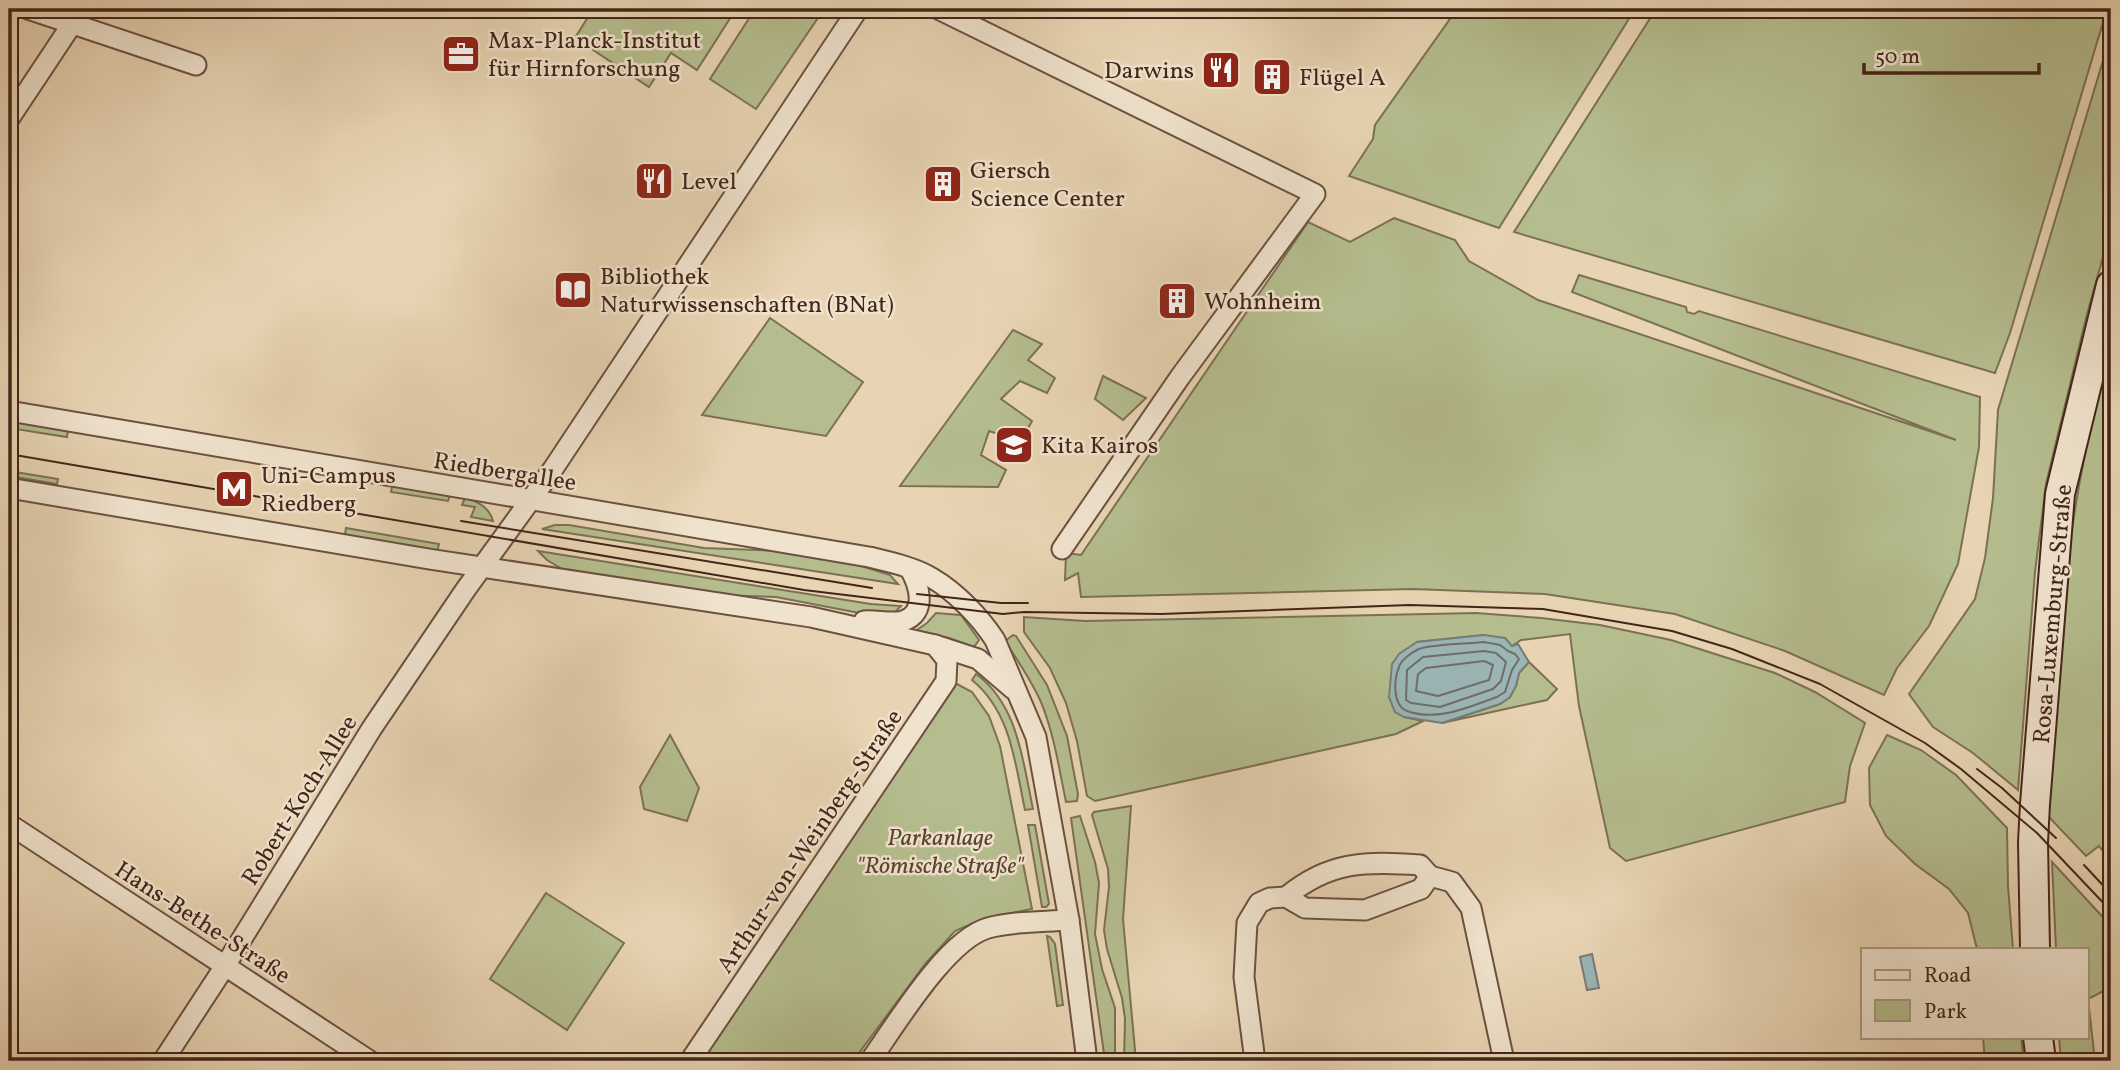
<svg xmlns="http://www.w3.org/2000/svg" width="2120" height="1070" font-family="Vollkorn,serif">
<style>
.green{fill:#b5bd8e;stroke:#7c7154;stroke-width:2}
.water{fill:#9bb6b7;stroke:#787c78;stroke-width:2}
.lines{fill:none;stroke-linecap:round;stroke-linejoin:round}
.shore{stroke:#6f6e68;stroke-width:2}
.street-casing{stroke:#6c5140;stroke-width:23}
.secondary-casing{stroke:#432519;stroke-width:32}
.street{stroke:#f0e3ce;stroke-width:19}
.secondary{stroke:#f0e3ce;stroke-width:28}
.tram{stroke:#432519;stroke-width:2}
.labels{text-anchor:middle;stroke-width:5;stroke-linejoin:round;paint-order:stroke}
.poi-label{font-size:24px;fill:#432519;stroke:#f0e3ce;text-anchor:start}
.street-label{font-size:24px;fill:#432519;stroke:#f0e3ce}
.park-label{font-size:24px;font-style:italic;fill:#5a4330;stroke:#f0e3ce}
</style>
<rect width="100%" height="100%" fill="#e8d4b3"/>
<filter id="stains"><feTurbulence type="fractalNoise" baseFrequency=".00286" numOctaves="4"/><feColorMatrix values="0 0 0 0 .2 0 0 0 0 .09 0 0 0 0 .02 0 0 0 .5 -.17"/></filter>
<radialGradient id="worn" r=".72"><stop offset=".6" stop-color="#630" stop-opacity="0"/><stop offset="1" stop-color="#630" stop-opacity=".3"/></radialGradient>
<!-- green -->
<g class="green">
<polygon points="593,9 736,9 697,70 671,53 649,87 575,38"/>
<polygon points="755,9 824,9 756,109 710,79"/>
<polygon points="1457,9 1635,9 1499,228 1349,176 1373,139 1375,125"/>
<polygon points="1656,9 2107,9 2010,333 1995,373 1514,232"/>
<polygon points="2111,34 2111,228 2086,318 2046,484 2035,572 2018,790 1973,753 1933,727 1909,694 1975,599 1985,558 1993,498 1998,410"/>
<polygon points="1394,218 1455,240 1469,261 1538,300 1956,440 1572,292 1579,275 1686,307 1687,312 1694,314 1699,311 1980,397 1979,447 1958,564 1929,626 1897,668 1884,695 1785,651 1675,614 1545,594 1413,589 1081,597 1078,573 1065,580 1066,553 1081,555 1308,222 1350,242"/>
<polygon points="770,318 863,382 826,436 702,415"/>
<polygon points="1013,330 1042,344 1028,360 1055,378 1047,393 1020,381 1001,399 1032,421 1021,441 989,431 981,455 1006,470 998,487 900,486"/>
<path d="M2111,345V862L2099,846L2086,856L2046,814C2055,693 2061,572 2085,454C2092,417 2098,380 2111,345Z"/>
<polygon points="1103,376 1146,398 1123,420 1095,399"/>
<polygon points="9,420 68,430 67,437 9,428"/>
<polygon points="9,471 58,479 57,484 9,476"/>
<polygon points="392,486 450,495 448,501 391,492"/>
<path d="M465,498C478,501 489,507 493,521L471,517L475,507L462,505Z"/>
<polygon points="555,525 569,525 704,548 780,551 855,564 890,575 898,584 542,529"/>
<polygon points="346,528 439,544 437,552 345,535"/>
<polygon points="538,551 871,604 901,606 893,614 875,616 776,597 717,595 562,569 547,560"/>
<polygon points="936,613 961,615 979,640 974,647 949,638 914,632 927,623"/>
<polygon points="1476,613 1541,618 1600,625 1671,640 1775,673 1815,692 1865,723 1850,766 1845,802 1626,861 1610,848 1579,706 1570,634 1521,640 1512,646 1484,635 1417,642 1404,717 1423,721 1396,734 1095,801 1087,796 1077,741 1066,703 1050,668 1024,632 1024,617 1085,621"/>
<path d="M1013,635L1016,636L1047,685L1067,736L1078,794L1077,801L1066,802C1059,768 1054,734 1041,702C1031,680 1018,661 1005,641Z"/>
<polygon points="1529,662 1557,689 1547,700 1442,723 1500,704 1510,697 1516,686 1519,673"/>
<path d="M976,674C1018,704 1023,762 1033,809L1025,810C1015,763 1011,712 972,680Z"/>
<polygon points="955,683 972,692 989,716 1000,746 1032,909 985,918 955,931 926,963 853,1061 698,1061 736,1003 841,855"/>
<polygon points="670,735 699,788 687,821 644,809 640,787"/>
<polygon points="1887,735 1921,750 1956,775 2007,828 2008,886 2013,949 1977,949 1968,913 1949,889 1915,864 1886,836 1870,805 1869,768"/>
<polygon points="1131,806 1123,919 1136,1061 1124,1061 1125,1019 1122,998 1107,949 1104,930 1109,887 1108,869 1092,815 1094,812"/>
<polygon points="1080,816 1095,862 1099,883 1095,934 1102,969 1115,1008 1115,1061 1105,1061 1071,818"/>
<polygon points="1028,825 1035,825 1049,904 1046,907 1042,907"/>
<polygon points="2052,862 2111,926 2111,987 2088,999 2095,1061 2061,1061 2059,1037 2087,1037 2087,949 2056,949"/>
<polygon points="546,893 624,943 567,1030 490,979"/>
<polygon points="1047,936 1050,937 1055,944 1063,1005 1057,1006"/>
<polygon points="1983,1037 2021,1037 2024,1061 1985,1061"/>
</g>
<!-- water -->
<g class="water">
<polygon points="1484,635 1505,638 1512,646 1518,644 1529,662 1519,673 1516,686 1510,697 1500,704 1442,723 1404,717 1395,712 1389,697 1392,664 1399,654 1417,642"/>
<polygon points="1592,954 1599,988 1587,990 1580,957"/>
</g>
<g class="lines">
<!-- shore -->
<g class="shore">
<path d="M1484,642L1500,645L1508,651L1515,654L1519,659L1512,670L1505,692L1497,697C1468,707 1438,722 1407,711C1392,705 1394,679 1399,667C1401,660 1412,652 1419,649C1433,644 1467,644 1484,642Z"/>
<polygon points="1484,651 1496,653 1506,662 1501,681 1493,689 1440,707 1411,703 1406,700 1407,670 1423,657"/>
<polygon points="1484,661 1493,665 1489,680 1438,696 1416,691 1418,674 1426,668"/>
</g>
<!-- street casing -->
<g class="street-casing">
<g id="street">
<polyline points="28,9 196,65"/>
<polyline points="938,9 1315,194 1180,377 1062,549"/>
<polyline points="9,119 82,9"/>
<path d="M9,411L869,557C889,562 914,567 932,578C956,592 980,617 995,640L1036,737L1069,920L1087,1061"/>
<polyline points="9,488 429,559 811,617 935,645 978,659 1013,689"/>
<path d="M864,621C876,620 893,624 903,621C928,613 919,585 910,569"/>
<polyline points="9,824 370,1061"/>
<path d="M1286,897C1329,861 1366,861 1420,865L1430,876L1452,882L1471,908L1504,1061"/>
<polyline points="163,1061 225,966 372,728 466,589 553,469 858,9"/>
<polyline points="690,1061 946,681 947,660 935,645"/>
<path d="M870,1061C895,1026 946,940 988,928C1013,921 1043,922 1069,920"/>
<polyline points="1255,1061 1244,977 1247,923 1259,903 1270,898 1286,897 1305,908 1365,910 1421,889 1430,876"/>
</g>
</g>
<!-- secondary casing -->
<g class="secondary-casing">
<g id="secondary">
<polyline points="2035,949 2033,842 2035,804 2060,494 2111,285"/>
<polyline points="2038,1037 2041,1061"/>
</g>
</g>
<!-- street -->
<use href="#street" class="street"/>
<!-- secondary -->
<use href="#secondary" class="secondary"/>
<!-- tram -->
<g class="tram">
<polyline points="9,454 804,590 1003,614 1024,612 1161,614 1410,605 1543,609 1672,631 1732,649 1820,684 1925,743 1961,769 2037,833 2111,911"/>
<polyline points="461,521 872,588"/>
<polyline points="917,594 1001,603 1028,603"/>
<polyline points="1977,769 2002,788 2056,838"/>
<polyline points="2084,865 2111,894"/>
</g>
</g>
<!-- icons -->
<defs>
<g id="office-square" transform="scale(2.0125)"><rect x="-9" y="-9" width="18" height="18" rx="4" fill="#8f2418" stroke="#f0e3ce"/><path d="M-6-3h4V-5.5h4V-3h4V5H-6ZM-1-4.5V-3h2v-1.5ZM-6 0V1H6V0Z" fill="#fff"/></g>
<g id="restaurant-square" transform="scale(2.0125)"><rect x="-9" y="-9" width="18" height="18" rx="4" fill="#8f2418" stroke="#f0e3ce"/><path d="M-5-6h1v4h1v-4h1v4h1v-4h1v5L-1.5 .5V6h-2V.5L-5-1ZM5-6V6H3V1.5H1.5Q1.5-4 5-6Z" fill="#fff"/></g>
<g id="building-square" transform="scale(2.0125)"><rect x="-9" y="-9" width="18" height="18" rx="4" fill="#8f2418" stroke="#f0e3ce"/><path d="M-4-6H4V6H1V3H-1V6H-4ZM-2.5-4.3h1.7v1.8h-1.7ZM.8-4.3h1.7v1.8H.8ZM-2.5-1h1.7V.8h-1.7ZM.8-1h1.7V.8H.8Z" fill="#fff"/></g>
<g id="library-square" transform="scale(2.0125)"><rect x="-9" y="-9" width="18" height="18" rx="4" fill="#8f2418" stroke="#f0e3ce"/><path d="M-6-4Q-3-5.5-.7-3.5V5Q-3 3-6 4ZM6-4Q3-5.5 .7-3.5V5Q3 3 6 4Z" fill="#fff"/></g>
<g id="school-square" transform="scale(2.0125)"><rect x="-9" y="-9" width="18" height="18" rx="4" fill="#8f2418" stroke="#f0e3ce"/><path d="M0-5L7-2L0 1L-7-2ZM-4 1L0 2.5L4 1V4Q0 6-4 4Z" fill="#fff"/></g>
<g id="metro-square" transform="scale(2.0125)"><rect x="-9" y="-9" width="18" height="18" rx="4" fill="#8f2418" stroke="#f0e3ce"/><path d="M-5.5 5V-5H-3L0 0L3-5H5.5V5H3V-.5L0 4L-3-.5V5Z" fill="#fff"/></g>
</defs>
<g fill-rule="evenodd">
<use href="#office-square" x="461" y="54"/>
<use href="#restaurant-square" x="1221" y="70"/>
<use href="#building-square" x="1272" y="77"/>
<use href="#restaurant-square" x="654" y="181"/>
<use href="#building-square" x="943" y="184"/>
<use href="#library-square" x="573" y="290"/>
<use href="#building-square" x="1177" y="301"/>
<use href="#school-square" x="1014" y="445"/>
<use href="#metro-square" x="234" y="489"/>
</g>
<g class="labels">
<!-- poi labels -->
<g class="poi-label">
<text x="488" y="48">Max-Planck-Institut<tspan x="488" dy="28">für Hirnforschung</tspan></text>
<text x="1194" y="78" text-anchor="end">Darwins</text>
<text x="1299" y="85">Flügel A</text>
<text x="970" y="178">Giersch<tspan x="970" dy="28">Science Center</tspan></text>
<text x="681" y="189">Level</text>
<text x="600" y="284">Bibliothek<tspan x="600" dy="28">Naturwissenschaften (BNat)</tspan></text>
<text x="1204" y="309">Wohnheim</text>
<text x="1041" y="453">Kita Kairos</text>
<text x="261" y="483">Uni-Campus<tspan x="261" dy="28">Riedberg</tspan></text>
</g>
<!-- street labels -->
<g class="street-label">
<text transform="translate(505 471) rotate(9)" y="8">Riedbergallee</text>
<text transform="translate(2052 614) rotate(-85)" y="8">Rosa-Luxemburg-Straße</text>
<text transform="translate(299 800) rotate(-58)" y="8">Robert-Koch-Allee</text>
<text transform="translate(809 841) rotate(-56)" y="8">Arthur-von-Weinberg-Straße</text>
<text transform="translate(203 922) rotate(33)" y="8">Hans-Bethe-Straße</text>
</g>
<!-- park labels -->
<g class="park-label">
<text x="940" y="845">Parkanlage<tspan x="940" dy="28">"Römische Straße"</tspan></text>
</g>
</g>
<!-- margin -->
<rect width="2120" height="1070" fill="none" stroke="#e8d4b3" stroke-width="35"/>
<rect x="10" y="10" width="2099" height="1049" fill="none" stroke="#432519" stroke-width="3.5"/>
<rect x="18" y="18" width="2085" height="1035" fill="none" stroke="#432519" stroke-width="2"/>
<!-- legend -->
<rect x="1861" y="948" width="228" height="91" fill="#f0e3ce" stroke="#ab9786" stroke-width="2"/>
<rect x="1875" y="970" width="35" height="10" fill="#f0e3ce" stroke="#ab9786" stroke-width="2"/>
<text x="1924" y="982" font-size="21" fill="#432519">Road</text>
<rect x="1875" y="1000" width="35" height="21" fill="#b5bd8e" stroke="#ab9786" stroke-width="2"/>
<text x="1924" y="1018" font-size="21" fill="#432519">Park</text>
<!-- scale -->
<path d="M1864 63v10h175v-10" fill="none" stroke="#432519" stroke-width="3.5"/>
<text x="1875" y="63" font-size="21" fill="#432519" stroke="#f0e3ce" stroke-width="5" paint-order="stroke">50 m</text>
<rect width="100%" height="100%" filter="url(#stains)"/>
<rect width="100%" height="100%" fill="url(#worn)"/>
</svg>
